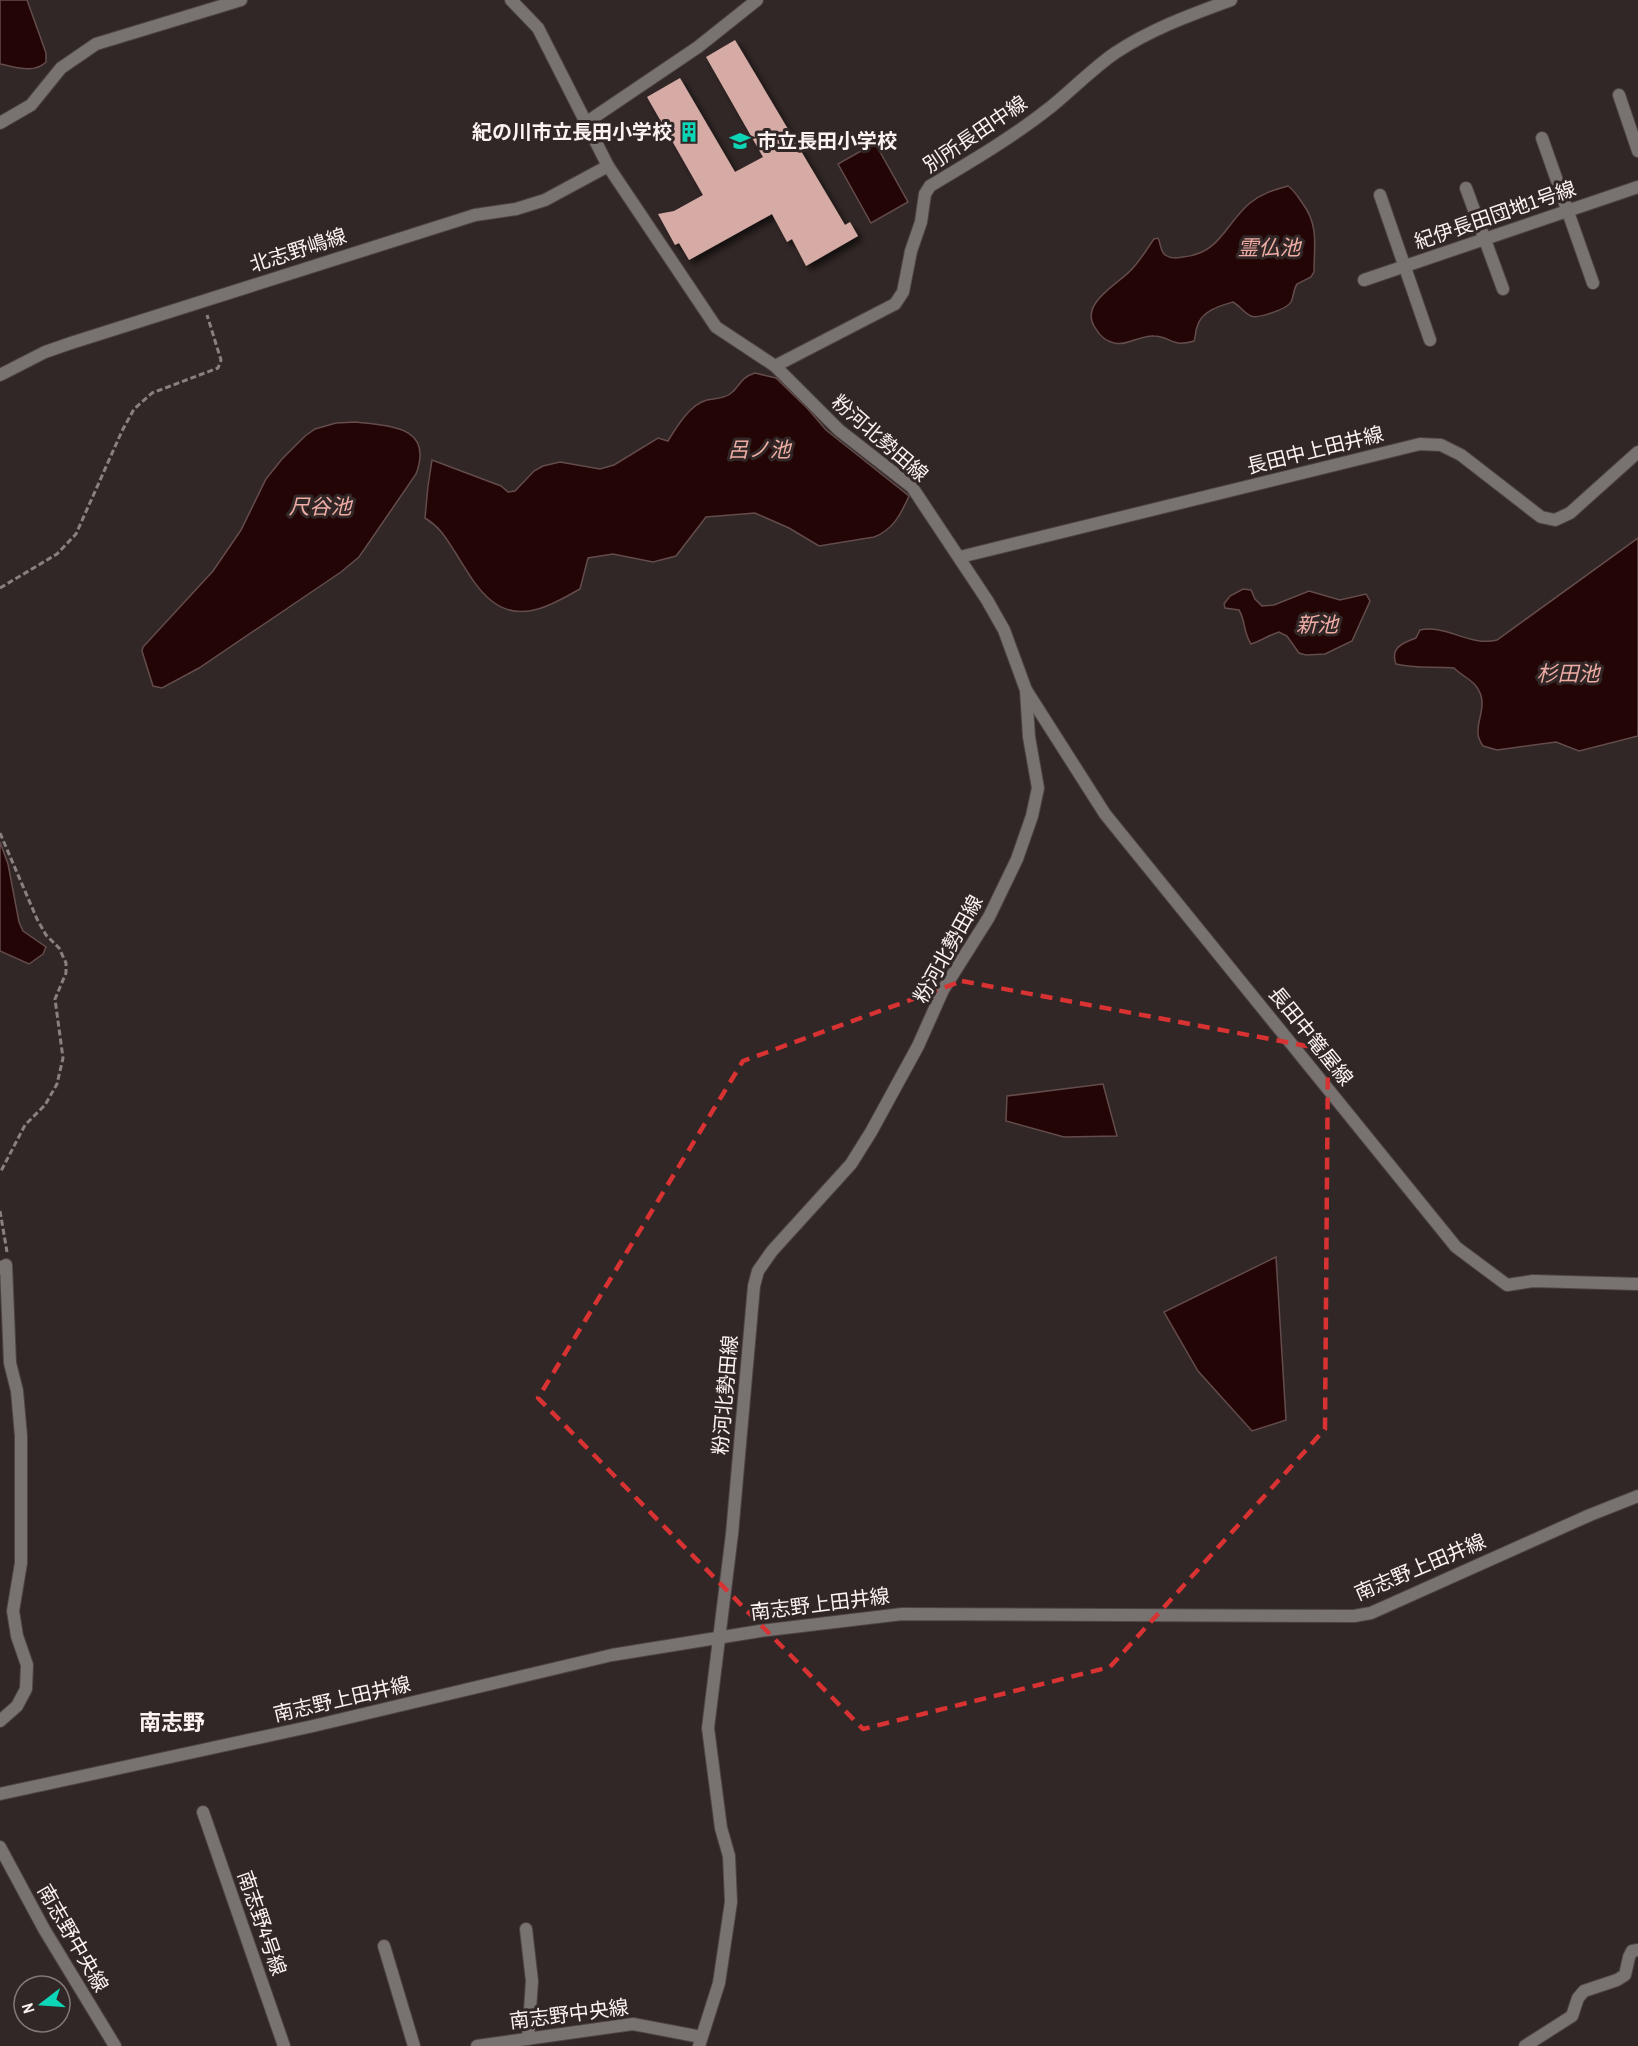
<svg xmlns="http://www.w3.org/2000/svg" width="1638" height="2046" font-family="'Archivo Narrow','Noto Sans JP',sans-serif">
<style>
.water{fill:#220504;stroke:#634c4b;stroke-width:1.5}
.building{fill:#d6aba6;filter:url(#shadow)}
.lines{fill:none;stroke-linecap:round;stroke-linejoin:round}
.minor-casing{stroke:#4d4443;stroke-width:14}
.path{stroke:#898180;stroke-width:3;stroke-dasharray:6 3;stroke-linecap:butt}
.minor{stroke:#787271;stroke-width:12}
.marked{fill:none;stroke:#d83232;stroke-width:4.5;stroke-dasharray:12 8;stroke-linejoin:round}
.labels{text-anchor:middle;stroke-width:6;stroke-linejoin:round;paint-order:stroke}
.poi-label{font-size:20px;font-weight:bold;fill:#faf3f2;stroke:#312726;text-anchor:end}
.street-label{font-size:20px;fill:#faf3f2;stroke:#312726}
.water-label{font-size:21px;font-style:italic;fill:#efaca4;stroke:#312726}
.quarter-label{font-size:22px;font-weight:bold;fill:#faf3f2;stroke:#312726}
</style>
<defs>
<filter id="shadow"><feDropShadow dx="4.5" dy="4.5" stdDeviation="3" flood-color="#0009"/></filter>
</defs>
<rect width="100%" height="100%" fill="#312726"/>
<!-- water -->
<g class="water">
<path d="M0,0H27L46,53V62C34,74 15,67 0,64Z"/>
<polygon points="875,143 908,202 871,223 838,164"/>
<path d="M1288,186C1295,191 1298,197 1303,204C1319,226 1314,246 1314,272L1311,277L1297,284C1293,290 1294,296 1291,302C1287,309 1258,319 1251,316C1245,314 1240,306 1233,302C1219,306 1201,311 1197,327C1195,332 1196,336 1194,341C1171,348 1170,336 1154,336C1140,335 1128,346 1114,343C1106,341 1100,336 1096,329C1078,305 1115,286 1129,272C1139,263 1146,250 1154,239L1158,238C1161,244 1160,251 1165,255C1171,259 1177,258 1183,257C1220,254 1225,224 1250,203C1261,194 1273,190 1288,186Z"/>
<path d="M755,373L776,378L808,409L826,430L909,496C901,514 893,530 874,537L819,546L789,528L755,513L706,517L676,556L653,562L613,554L588,558L580,589C567,596 553,605 538,609C494,622 475,584 455,552C446,538 440,527 425,518L428,486L432,460L501,486L508,492L515,491L534,471L543,466L560,462L600,469L614,465L658,438L668,441C676,428 690,404 707,400C715,398 723,399 730,394C741,386 739,378 755,373Z"/>
<path d="M356,422C390,426 434,426 416,474L359,557L341,572L199,668L162,688L153,686L142,651L143,647L213,571L241,530L266,479L282,459L305,436L315,429L336,423Z"/>
<path d="M1638,538V736L1579,751L1556,742L1497,750L1483,746C1481,743 1478,737 1478,733C1477,718 1489,703 1476,686C1472,680 1461,675 1454,668C1435,666 1414,669 1396,664C1390,648 1402,643 1416,638L1420,630C1446,624 1470,647 1497,640Z"/>
<path d="M1243,589L1251,590L1255,599L1262,606L1274,605L1309,591L1340,600L1366,594L1370,601L1352,641L1325,654L1306,655L1299,653L1287,636L1279,632C1269,635 1261,641 1251,644C1243,632 1246,622 1239,610L1225,608L1224,604L1230,596Z"/>
<polygon points="0,842 8,864 19,922 23,931 46,947 43,954 29,964 0,951"/>
<polygon points="1103,1084 1117,1136 1064,1137 1006,1121 1007,1096"/>
<polygon points="1276,1257 1286,1420 1252,1431 1198,1371 1164,1312"/>
</g>
<!-- building -->
<polygon class="building" points="735,40 845,225 850,222 858,236 806,266 792,239 787,242 772,214 689,260 679,243 675,245 658,214 674,211 703,195 647,97 680,78 735,172 763,157 706,57"/>
<g class="lines">
<!-- minor casing -->
<g class="minor-casing">
<g id="minor">
<polyline points="511,0 538,28 608,166 716,327 775,366 839,430 912,487 987,600 1004,630 1026,690 1029,737 1038,788 1032,816 1017,859 989,917 943,990 918,1046 871,1132 851,1164 772,1251 758,1271 754,1286 732,1534 708,1728 721,1828 729,1856 731,1902 719,1983 699,2046"/>
<polyline points="1619,95 1638,151"/>
<polyline points="587,122 698,47 757,0"/>
<polyline points="0,123 31,105 61,68 96,44 241,0"/>
<polyline points="1542,138 1593,283"/>
<polyline points="1466,188 1503,289"/>
<polyline points="1380,195 1430,340"/>
<polyline points="1364,280 1638,187"/>
<path d="M775,366L895,304L903,292L911,251L921,222L925,194L930,186C972,161 1013,137 1052,106C1073,89 1092,69 1115,53C1151,29 1190,15 1231,0"/>
<polyline points="0,375 45,352 71,343 475,215 516,209 545,200 608,166"/>
<polyline points="960,557 1420,444 1441,445 1461,455 1541,517 1555,520 1570,513 1638,452"/>
<polyline points="1026,690 1105,814 1456,1247 1507,1285 1533,1281 1638,1284"/>
<polyline points="0,1268 6,1265 10,1363 17,1391 21,1436 21,1563 13,1611 17,1636 27,1665 26,1689 17,1706 0,1721"/>
<polyline points="0,1794 313,1726 612,1655 760,1631 902,1614 1354,1616 1371,1613 1590,1515 1638,1496"/>
<polyline points="203,1812 284,2046"/>
<polyline points="0,1847 44,1929 115,2046"/>
<polyline points="526,1929 532,1981 528,2039"/>
<polyline points="384,1946 414,2046"/>
<polyline points="477,2046 633,2024 701,2037"/>
<polyline points="1525,2046 1572,2016 1578,1998 1584,1991 1617,1980 1625,1975 1629,1957 1632,1951 1638,1950"/>
</g>
</g>
<!-- path -->
<g class="path">
<polyline points="0,588 57,554 76,534 122,431 134,409 152,393 218,368 221,360 207,315"/>
<polyline points="0,833 37,919 46,935 59,948 66,963 66,973 55,999 63,1058 57,1084 45,1105 25,1125 0,1173"/>
<polyline points="0,1211 7,1252"/>
</g>
<!-- minor -->
<use href="#minor" class="minor"/>
</g>
<!-- marked area -->
<path class="marked" d="M962,981L1328,1050L1325,1429L1110,1667L863,1729L538,1398L743,1061Z"/>
<!-- icons -->
<defs>
<g id="building-bare" transform="scale(1.62)"><path d="M-4-6H4V6H1V3H-1V6H-4ZM-2.5-4.3h1.7v1.8h-1.7ZM.8-4.3h1.7v1.8H.8ZM-2.5-1h1.7V.8h-1.7ZM.8-1h1.7V.8H.8Z" fill="#0dd5b5" stroke="#312726" stroke-width="2.5" paint-order="stroke"/></g>
<g id="school-bare" transform="scale(1.62)"><path d="M0-5L7-2L0 1L-7-2ZM-4 1L0 2.5L4 1V4Q0 6-4 4Z" fill="#0dd5b5" stroke="#312726" stroke-width="2.5" paint-order="stroke"/></g>
</defs>
<g fill-rule="evenodd">
<use href="#building-bare" x="689" y="132"/>
<use href="#school-bare" x="740" y="141"/>
</g>
<g class="labels">
<!-- poi labels -->
<g class="poi-label">
<text x="672" y="139">紀の川市立長田小学校</text>
<text x="757" y="148" text-anchor="start">市立長田小学校</text>
</g>
<!-- street labels -->
<g class="street-label">
<text transform="translate(975 134) rotate(-34)" y="7">別所長田中線</text>
<text transform="translate(1495 215) rotate(-19)" y="7">紀伊長田団地1号線</text>
<text transform="translate(298 250) rotate(-18)" y="7">北志野嶋線</text>
<text transform="translate(880 438) rotate(41)" y="7">粉河北勢田線</text>
<text transform="translate(1315 450) rotate(-14)" y="7">長田中上田井線</text>
<text transform="translate(948 949) rotate(-61)" y="7">粉河北勢田線</text>
<text transform="translate(1311 1036) rotate(51)" y="7">長田中篭屋線</text>
<text transform="translate(725 1395) rotate(-85)" y="7">粉河北勢田線</text>
<text transform="translate(1420 1567) rotate(-23)" y="7">南志野上田井線</text>
<text transform="translate(820 1604) rotate(-7)" y="7">南志野上田井線</text>
<text transform="translate(342 1699) rotate(-13)" y="7">南志野上田井線</text>
<text transform="translate(262 1923) rotate(71)" y="7">南志野4号線</text>
<text transform="translate(73 1938) rotate(60)" y="7">南志野中央線</text>
<text transform="translate(569 2014) rotate(-7)" y="7">南志野中央線</text>
</g>
<!-- water labels -->
<g class="water-label">
<text x="1269" y="255">霊仏池</text>
<text x="759" y="457">呂ノ池</text>
<text x="320" y="514">尺谷池</text>
<text x="1317" y="632">新池</text>
<text x="1568" y="681">杉田池</text>
</g>
<!-- quarter labels -->
<g class="quarter-label">
<text x="172" y="1730">南志野</text>
</g>
</g>
<!-- north arrow -->
<g transform="translate(42 2004) rotate(253)"><circle r="28" fill="#312726" stroke="#817978" stroke-width="1.5"/>
<path d="M0-4.5L10 22L0 15L-10 22Z" fill="#0dd5b5"/>
<text y="-9" font-size="16" font-weight="bold" text-anchor="middle" fill="#faf3f2">N</text>
</g>
</svg>
